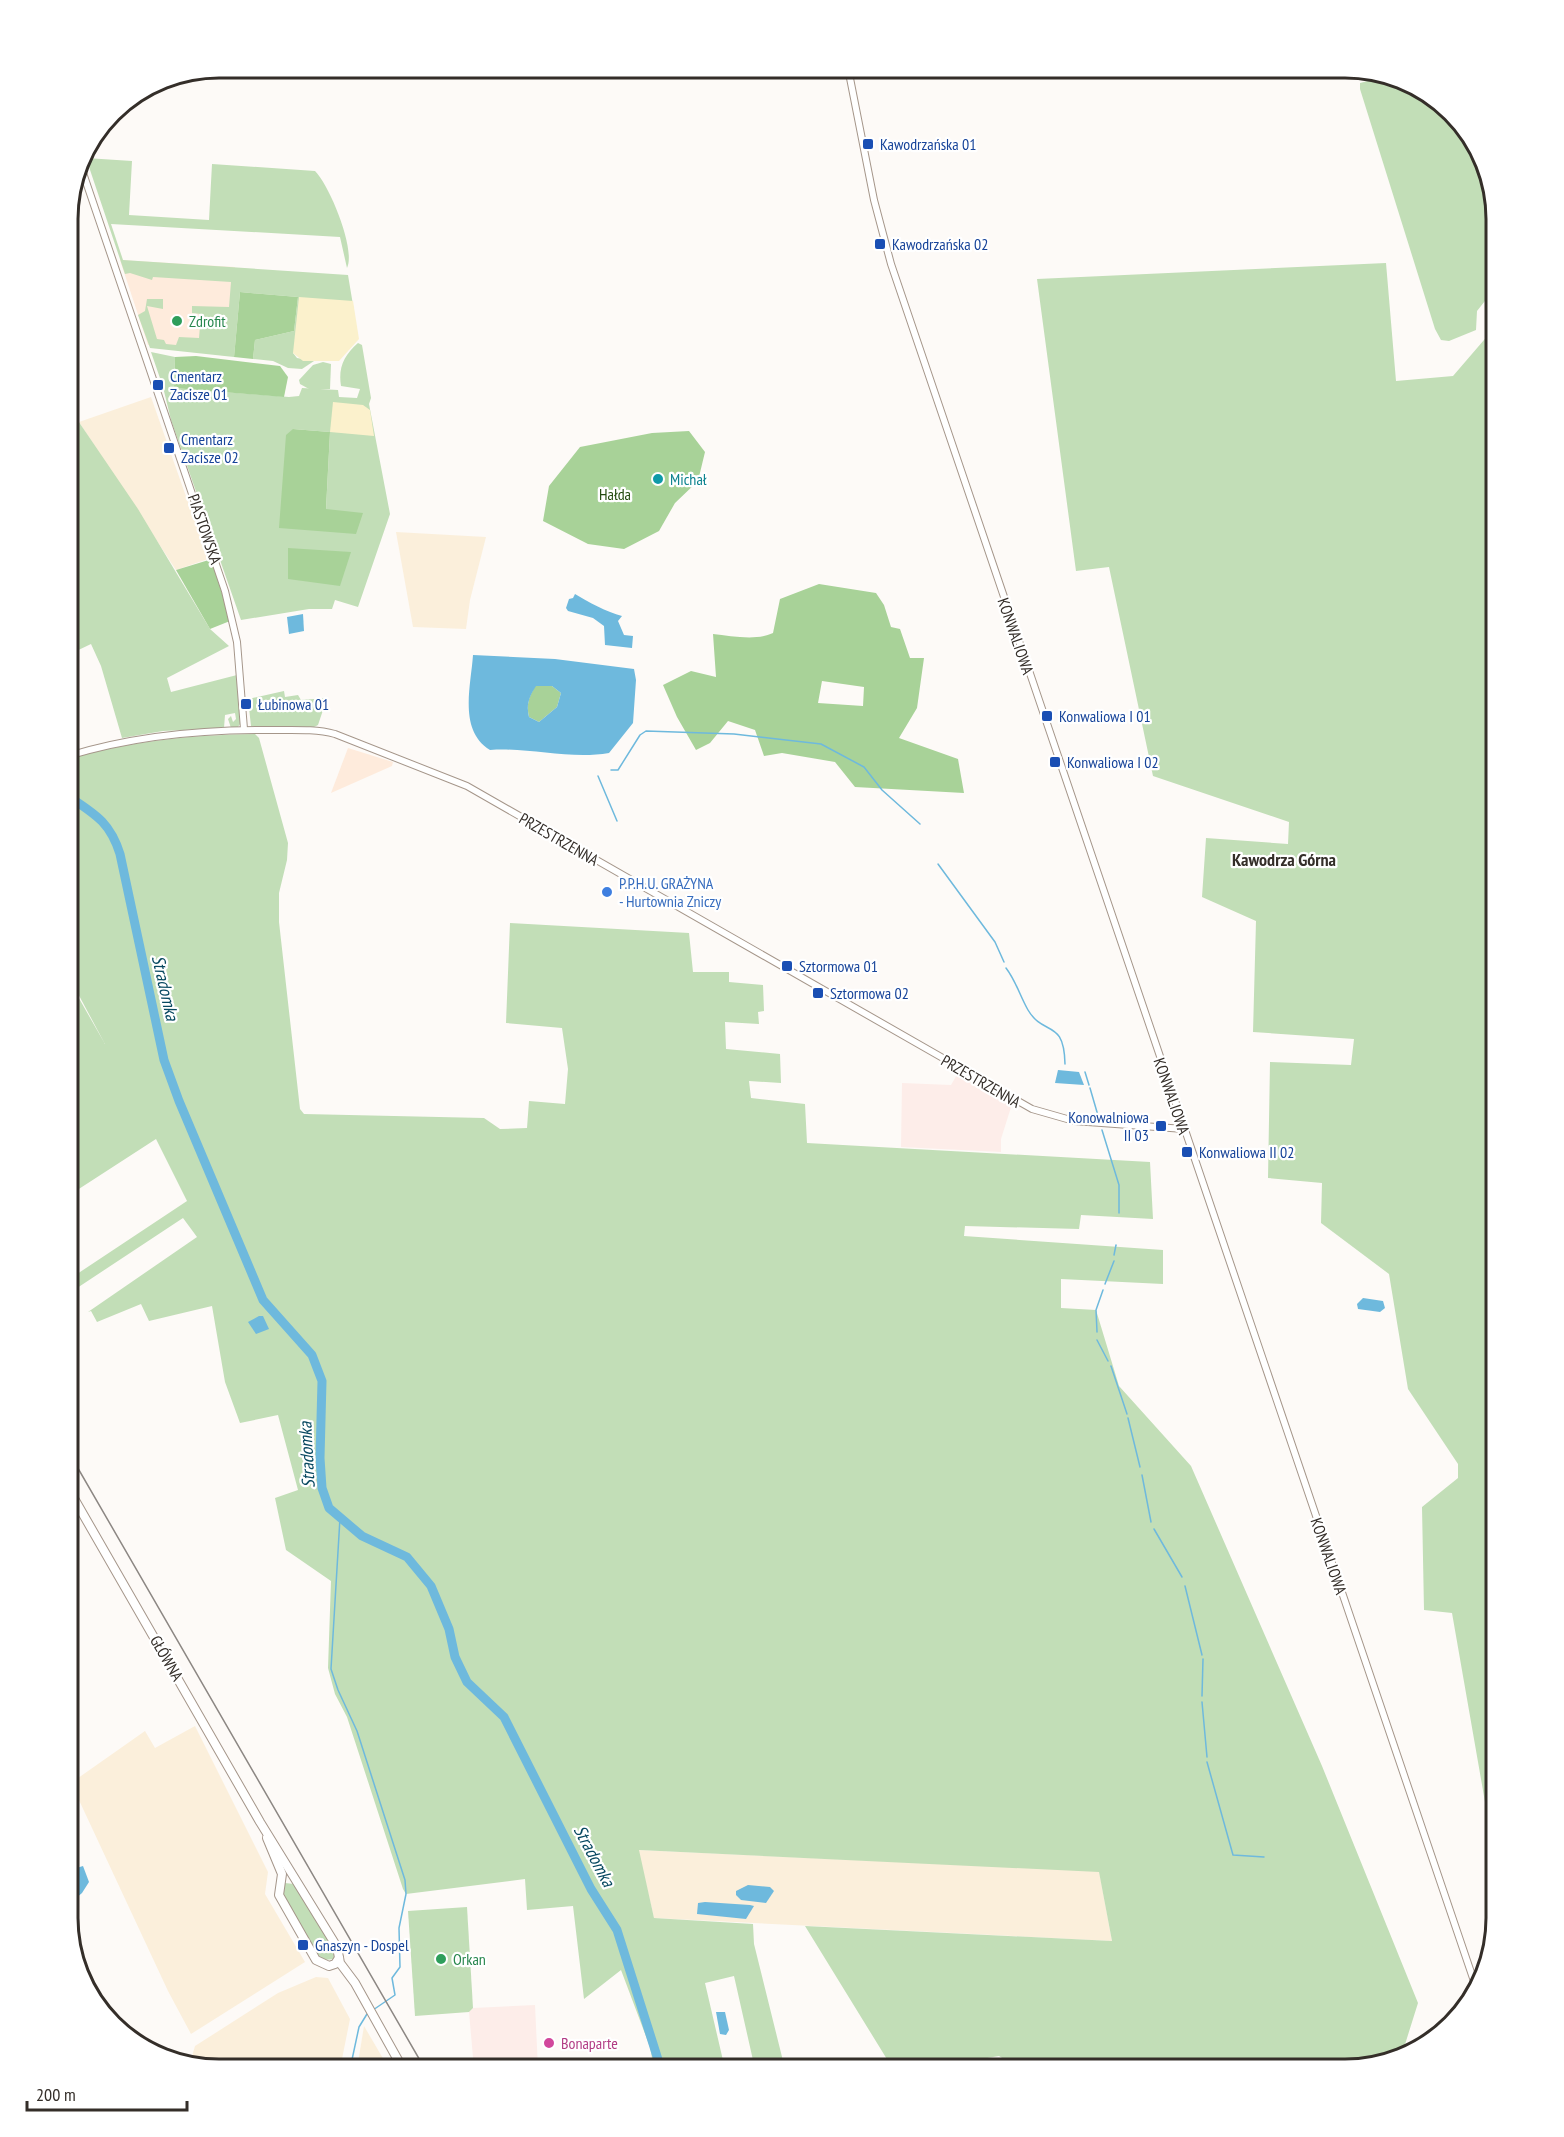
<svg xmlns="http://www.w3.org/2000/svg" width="1564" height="2137" font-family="'PT Sans Narrow',sans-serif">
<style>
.built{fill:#feebdc}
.industrial{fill:#fbefdb}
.education{fill:#fdede9}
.green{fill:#c2deb7;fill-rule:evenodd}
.forest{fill:#a8d298;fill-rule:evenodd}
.sand{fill:#fbf1cc}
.water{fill:#6eb9dd;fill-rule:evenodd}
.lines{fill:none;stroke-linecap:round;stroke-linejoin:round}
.stream{stroke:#6eb9dd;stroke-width:1.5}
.river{stroke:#6eb9dd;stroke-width:9}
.tertiary-casing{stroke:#a5968a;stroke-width:8}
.primary-casing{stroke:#a5968a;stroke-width:10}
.tertiary{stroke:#fff;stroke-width:6}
.primary{stroke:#fff;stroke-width:8}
.rail{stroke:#8c8783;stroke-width:1.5}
.transit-dot{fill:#1a4fb4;stroke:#fff;stroke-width:2}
.leisure-dot{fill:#2e9e5b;stroke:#fff;stroke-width:2}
.culture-dot{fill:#0f9aa8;stroke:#fff;stroke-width:2}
.shop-dot{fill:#3f7fe0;stroke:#fff;stroke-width:2}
.hotel-dot{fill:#d1479c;stroke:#fff;stroke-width:2}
.labels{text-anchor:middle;stroke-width:4.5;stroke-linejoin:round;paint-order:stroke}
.transit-label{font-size:16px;fill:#164399;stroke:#fff;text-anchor:start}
.leisure-label{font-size:16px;fill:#27864d;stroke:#fff;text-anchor:start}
.culture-label{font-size:16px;fill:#0d838f;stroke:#fff;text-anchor:start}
.park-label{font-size:16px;fill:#22490e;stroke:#fff}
.street-label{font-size:16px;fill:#342e29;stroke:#fff}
.shop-label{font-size:16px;fill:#366cbe;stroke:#fff;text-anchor:start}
.hotel-label{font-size:16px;fill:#b23c85;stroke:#fff;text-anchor:start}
.neighbourhood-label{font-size:18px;font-weight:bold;fill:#342e29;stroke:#fff}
.water-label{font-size:18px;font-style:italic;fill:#074860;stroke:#fff}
.rim{fill:none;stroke:#342e29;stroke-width:3}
</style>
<rect width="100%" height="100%" fill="#fdfaf7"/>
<!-- built -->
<g class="built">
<polygon points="120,260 235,267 228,356 148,345"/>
<polygon points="348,748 393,762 392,766 331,793"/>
</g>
<!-- industrial -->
<g class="industrial">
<polygon points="151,397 208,559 176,570 79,422"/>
<polygon points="396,532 486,537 470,600 466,629 413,627"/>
<polygon points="195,1726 268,1872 265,1894 305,1962 191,2034 168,1991 71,1783 145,1731 155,1748"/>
<polygon points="638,1850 1099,1871 1112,1941 654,1918"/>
<polygon points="316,1977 328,1978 350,2019 340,2069 209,2069 190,2063 195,2046 278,1993"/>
<polygon points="364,2026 388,2067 389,2069 357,2069"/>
</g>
<!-- education -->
<g class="education">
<polygon points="958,1073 1012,1104 1001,1139 1001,1152 901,1147 902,1083 951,1085"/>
<polygon points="535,2005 538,2068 474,2069 469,2012 473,2008"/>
</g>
<!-- green -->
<g class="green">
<polygon points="1384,77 1421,88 1476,143 1496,219 1496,287 1477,311 1476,330 1449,341 1441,340 1435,329 1360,89 1360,83"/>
<path d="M86,158L132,161L129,215L209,220L212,164L315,171C330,186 356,250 347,268L340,237L111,224L123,260L348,275L354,311L352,301L293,353L297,358L314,361L302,369L288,368L273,361L253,359L255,340L294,331L298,297L240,292L234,357L150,348L138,315L145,311L147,299H163V309L147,306L157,339L164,340L166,344L176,345L179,337L199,338L201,314L192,313V306L229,307L231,282L153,277L152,280L130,273L125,274Z"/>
<polygon points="1386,263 1396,381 1453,376 1496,326 1496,1828 1490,1826 1485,1814 1485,1802 1452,1613 1424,1610 1422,1507 1458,1478 1458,1464 1408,1389 1389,1274 1321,1223 1322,1183 1268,1178 1270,1062 1351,1065 1354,1039 1253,1032 1256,921 1202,897 1206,838 1288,844 1289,822 1153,776 1109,567 1076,571 1037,279"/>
<path d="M358,343L362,345L371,398L369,404L390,514L358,607L335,600L332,609H309L241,620L171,420L163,387L151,352L175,357L174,388L289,397L299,396L302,388L338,390L339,397L357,398L360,389L341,386C338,368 344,355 358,343ZM293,429L330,432L326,510Z"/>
<polygon points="323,362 331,364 330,389 309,389 300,384 299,380 313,365"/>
<polygon points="68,406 138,509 210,629 229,646 167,678 171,692 237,675 241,723 237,728 231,728 228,719 231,716 233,722 236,719 235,713 225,715 224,728 163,731 122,738 101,666 91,644 68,655"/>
<polygon points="284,691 285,697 298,695 301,700 327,698 318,725 312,728 251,726 248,699"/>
<path d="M255,734L259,738L288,843L287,860L279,893V922L300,1109L304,1114L484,1118L500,1129L527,1128L529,1101L565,1104L568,1069L562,1028L506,1023L510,923L689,933L693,972H729V982L763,985L764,1011L758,1012L759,1024L725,1022L726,1049L780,1054L781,1083L749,1081L751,1098L805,1104L807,1143L1150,1162L1153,1219L1081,1215L1079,1229L965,1226L964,1236L1163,1250V1284L1061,1279V1308L1096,1310L1119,1386L1191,1466L1322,1766L1418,2003L1402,2054L1346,2069H1019L999,2056L922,2069H893L805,1926L1112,1941L1099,1872L639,1850L654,1918L753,1924L754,1944L785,2069H755L734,1976L705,1983L725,2069H654L650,2047L621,1970L584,1999L573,1906L527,1910L525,1879L406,1894L403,1889L347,1717L335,1694L328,1668L331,1581L286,1550L275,1498L298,1490L278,1415L240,1423L225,1382L212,1306L149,1321L141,1304L97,1322L91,1311L88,1312L197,1237L183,1218L68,1294V1280L187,1201L156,1139L68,1196V979L105,1044L68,975V759C130,741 190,735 255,734Z"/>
<polygon points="285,1883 294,1884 334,1947 335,1959 323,1960 316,1952 283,1898"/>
<polygon points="467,1907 473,2008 469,2012 415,2016 408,1911"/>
</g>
<!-- forest -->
<g class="forest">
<polygon points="240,292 298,297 294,331 255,340 253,359 234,357"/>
<polygon points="196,356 280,366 288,377 284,397 174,388 175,357"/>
<polygon points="293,429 330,432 326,509 363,513 356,534 279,528 286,435"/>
<polygon points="689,431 705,452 698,481 675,503 659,531 624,549 588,544 543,521 549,486 580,447 652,433"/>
<polygon points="288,548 351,552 340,586 288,579"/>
<polygon points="212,559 230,621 210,629 176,570"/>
<path d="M819,584L876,593L884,605L891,627L900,629L910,658H924L917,708L899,738L958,759L964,793L855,787L835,762L782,753L764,756L755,730L728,721L710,743L696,750L677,717L663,685L691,671L716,677L713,634C732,636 756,641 773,633L780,599ZM822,681L864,687L863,706L818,703Z"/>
<path d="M535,686H552L561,693L557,707L539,722L529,717C526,704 529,697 535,686Z"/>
</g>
<!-- sand -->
<g class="sand">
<polygon points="299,297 353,301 359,339 339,361 303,361 293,353"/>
<polygon points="333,402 363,405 370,410 374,436 330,432"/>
</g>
<!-- water -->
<g class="water">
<path d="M575,594C588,602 607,612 622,616L618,621L624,635L633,636L632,648L605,645L604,626L593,618L568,611L566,608L569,599L573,598Z"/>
<polygon points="303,614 304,631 289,634 287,617"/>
<path d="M473,655L555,659L634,669L636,680L633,723L609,753C570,760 529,747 490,750C458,730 471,686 473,655ZM536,686H552L561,693L557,707L539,722L529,717C526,705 529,697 536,686Z"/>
<polygon points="1058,1070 1079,1072 1084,1085 1055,1083"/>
<polygon points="1363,1298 1383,1301 1385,1308 1380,1312 1358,1309 1357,1304"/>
<polygon points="259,1316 263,1316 269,1329 256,1334 248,1322"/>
<polygon points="69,1866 70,1870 83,1866 89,1882 82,1893 68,1905"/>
<polygon points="748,1885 770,1887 774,1891 766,1903 741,1900 736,1895 736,1891"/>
<polygon points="705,1902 750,1905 754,1906 746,1919 697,1914 698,1903"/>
<polygon points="716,2012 725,2012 729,2030 726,2035 720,2034"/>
</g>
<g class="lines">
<!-- stream -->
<g class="stream">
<polyline points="611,770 618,770 640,735 646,731 734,734 821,744 864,767 882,790 920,824"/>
<polyline points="598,776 617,821"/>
<polyline points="938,864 995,942 1004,962"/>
<path d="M1006,968C1016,981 1020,996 1028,1010C1044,1037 1064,1018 1065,1064"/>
<polyline points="1085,1072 1089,1085"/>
<polyline points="1090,1088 1099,1119"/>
<polyline points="1102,1130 1119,1185 1119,1213"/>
<polyline points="1114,1255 1116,1245"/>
<polyline points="1105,1284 1114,1261"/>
<polyline points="1097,1332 1096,1310 1103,1290"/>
<polyline points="1097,1340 1108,1361"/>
<polyline points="1111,1366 1127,1414"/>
<polyline points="1128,1418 1140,1467"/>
<polyline points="1142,1475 1151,1522"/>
<polyline points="340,1518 331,1669 338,1690 357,1731 405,1880 406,1894 399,1928 400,1967 392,1978 395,1995 373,2010"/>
<polyline points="1154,1529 1182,1577"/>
<polyline points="1185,1586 1202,1655"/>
<polyline points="1202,1696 1203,1659"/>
<polyline points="1202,1702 1207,1757"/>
<polyline points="1207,1762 1233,1855 1264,1857"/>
<polyline points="350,2069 359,2027 367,2014"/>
</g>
<!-- river -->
<path class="river" d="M68,796C95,814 110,822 120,854L164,1060L179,1101L263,1300L312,1355L322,1381L320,1458L322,1488L329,1508L362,1536L407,1557L431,1586L449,1629L455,1657L467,1682L504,1717L591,1889L617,1930L661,2069"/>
<!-- tertiary casing -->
<g class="tertiary-casing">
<g id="tertiary">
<polyline points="848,68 874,200 891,264 1477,1990"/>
<polyline points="80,164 225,591 237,642 244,729"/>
<path d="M68,756C136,735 205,729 276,730C296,730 316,729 335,734L467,786L1032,1109L1074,1121L1184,1129"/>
<polyline points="552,2069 602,2064 624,2069"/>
</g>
</g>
<!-- primary casing -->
<g class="primary-casing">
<g id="primary">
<polyline points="68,1488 260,1822 337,1947 340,1963 355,1983 403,2069"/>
<polyline points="267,1838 282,1874 279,1895 316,1960 329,1966 335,1964 339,1958"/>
</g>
</g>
<!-- tertiary -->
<use href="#tertiary" class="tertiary"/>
<!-- primary -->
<use href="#primary" class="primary"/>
<!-- rail -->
<polyline class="rail" points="68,1451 425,2069"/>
</g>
<!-- markers -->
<g class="transit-dot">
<rect x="862" y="138" width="12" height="12" rx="3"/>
<rect x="874" y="238" width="12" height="12" rx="3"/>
<rect x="152" y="379" width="12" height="12" rx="3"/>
<rect x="163" y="442" width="12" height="12" rx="3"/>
<rect x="240" y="698" width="12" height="12" rx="3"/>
<rect x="1041" y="710" width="12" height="12" rx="3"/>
<rect x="1049" y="756" width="12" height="12" rx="3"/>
<rect x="781" y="960" width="12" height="12" rx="3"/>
<rect x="812" y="987" width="12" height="12" rx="3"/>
<rect x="1155" y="1120" width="12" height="12" rx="3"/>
<rect x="1181" y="1146" width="12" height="12" rx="3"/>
<rect x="297" y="1939" width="12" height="12" rx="3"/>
</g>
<g class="leisure-dot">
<circle cx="177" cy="321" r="6"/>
<circle cx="441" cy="1959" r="6"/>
</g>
<circle class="culture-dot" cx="658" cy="479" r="6"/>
<circle class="shop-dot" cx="607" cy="892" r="6"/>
<circle class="hotel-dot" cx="549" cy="2043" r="6"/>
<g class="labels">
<!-- transit labels -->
<g class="transit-label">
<text x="880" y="150">Kawodrzańska 01</text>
<text x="892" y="250">Kawodrzańska 02</text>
<text x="170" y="382">Cmentarz<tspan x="170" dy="18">Zacisze 01</tspan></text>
<text x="181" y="445">Cmentarz<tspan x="181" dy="18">Zacisze 02</tspan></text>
<text x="258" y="710">Łubinowa 01</text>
<text x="1059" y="722">Konwaliowa I 01</text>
<text x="1067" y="768">Konwaliowa I 02</text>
<text x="799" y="972">Sztormowa 01</text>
<text x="830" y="999">Sztormowa 02</text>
<text x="1149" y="1123" text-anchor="end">Konowalniowa<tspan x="1149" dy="18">II 03</tspan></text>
<text x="1199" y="1158">Konwaliowa II 02</text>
<text x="315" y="1951">Gnaszyn - Dospel</text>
</g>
<!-- leisure labels -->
<g class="leisure-label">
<text x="189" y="327">Zdrofit</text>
<text x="453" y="1965">Orkan</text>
</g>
<!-- culture labels -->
<g class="culture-label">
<text x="670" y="485">Michał</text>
</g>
<!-- park labels -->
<g class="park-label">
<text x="615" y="500">Hałda</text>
</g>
<!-- street labels -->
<g class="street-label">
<text transform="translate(205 529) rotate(71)" y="6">PIASTOWSKA</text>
<text transform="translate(1016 636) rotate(71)" y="6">KONWALIOWA</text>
<text transform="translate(559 839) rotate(30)" y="6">PRZESTRZENNA</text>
<text transform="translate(981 1081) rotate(30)" y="6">PRZESTRZENNA</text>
<text transform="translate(1172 1096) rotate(71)" y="6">KONWALIOWA</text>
<text transform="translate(1329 1556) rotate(71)" y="6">KONWALIOWA</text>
<text transform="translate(167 1658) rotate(60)" y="6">GŁÓWNA</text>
</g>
<!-- shop labels -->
<g class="shop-label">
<text x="619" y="889">P.P.H.U. GRAŻYNA<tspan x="619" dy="18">- Hurtownia Zniczy</tspan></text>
</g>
<!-- hotel labels -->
<g class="hotel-label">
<text x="561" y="2049">Bonaparte</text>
</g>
<!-- neighbourhood labels -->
<g class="neighbourhood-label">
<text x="1284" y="866">Kawodrza Górna</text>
</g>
<!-- water labels -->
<g class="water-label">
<text transform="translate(165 988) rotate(77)" y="6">Stradomka</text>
<text transform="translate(307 1455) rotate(-93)" y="6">Stradomka</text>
<text transform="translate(594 1856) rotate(62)" y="6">Stradomka</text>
</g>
</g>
<!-- crop -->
<path d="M0 0H1564V2137H0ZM219 78H1345A141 141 0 0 1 1486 219V1918A141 141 0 0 1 1345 2059H219A141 141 0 0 1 78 1918V219A141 141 0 0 1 219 78Z" fill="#fff" fill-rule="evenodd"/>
<path class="rim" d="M219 78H1345A141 141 0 0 1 1486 219V1918A141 141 0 0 1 1345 2059H219A141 141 0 0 1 78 1918V219A141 141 0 0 1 219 78Z"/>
<!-- scale -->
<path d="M27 2101v9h160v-9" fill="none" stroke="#342e29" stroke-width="3"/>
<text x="36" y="2101" font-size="18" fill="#342e29" stroke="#ffffff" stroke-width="4.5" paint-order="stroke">200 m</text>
</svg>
